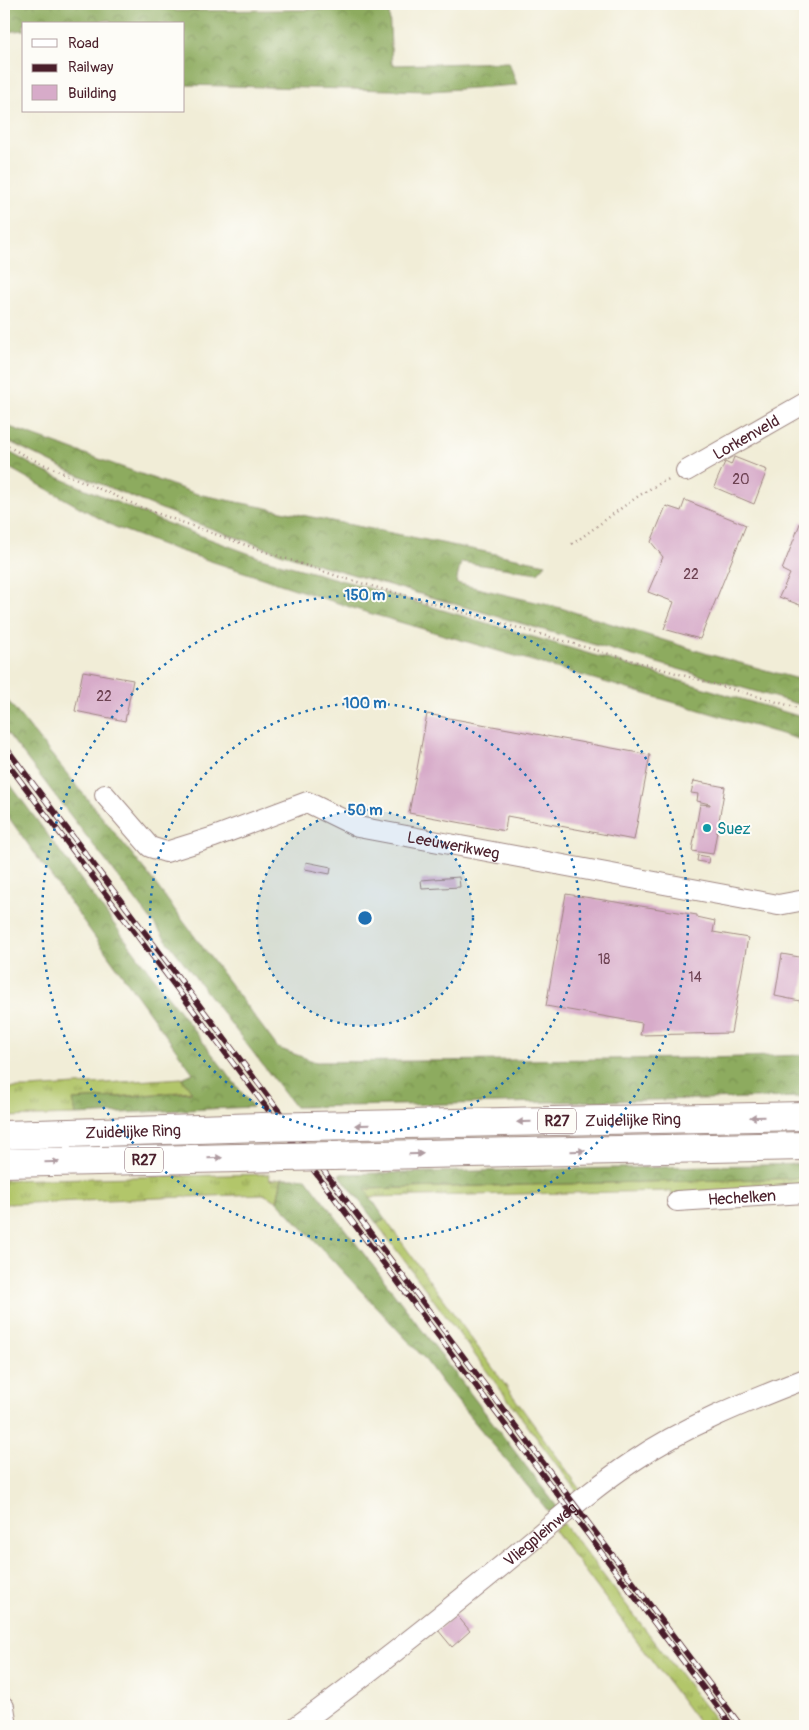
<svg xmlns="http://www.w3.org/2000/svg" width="809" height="1730" font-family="Pangolin,sans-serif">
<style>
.grass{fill:url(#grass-tufts);stroke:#7e724a}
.forest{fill:url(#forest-crowns);stroke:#6c6544}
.building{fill:#d7abc9}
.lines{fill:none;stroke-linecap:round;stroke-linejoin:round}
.minor-casing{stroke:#9e8681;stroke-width:22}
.highway-casing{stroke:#9e8681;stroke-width:30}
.path{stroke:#9e8681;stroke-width:2.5;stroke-dasharray:1 4;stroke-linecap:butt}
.minor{stroke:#fff;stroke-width:20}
.highway{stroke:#fff;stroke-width:28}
.rail-casing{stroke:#4a1f2b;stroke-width:5.5}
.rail{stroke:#fdfcf7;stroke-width:4;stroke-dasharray:11;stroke-linecap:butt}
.highway-bridge-casing{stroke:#9e8681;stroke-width:30;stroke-linecap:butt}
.highway-bridge{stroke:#fff;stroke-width:28}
.oneway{fill:#ae9aa0}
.ring{fill:none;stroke:#1f6fb2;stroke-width:2.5;stroke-dasharray:2.5 5}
.culture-dot{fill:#0f9aa8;stroke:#fdfcf7;stroke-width:2}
.labels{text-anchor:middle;stroke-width:4;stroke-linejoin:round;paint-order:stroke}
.number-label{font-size:14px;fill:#6d4252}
.shield{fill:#fdfcf7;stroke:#806168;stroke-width:1}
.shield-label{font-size:15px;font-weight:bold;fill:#4a1f2b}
.street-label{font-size:16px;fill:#4a1f2b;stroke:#fdfcf7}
.culture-label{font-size:16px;fill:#0d838f;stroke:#fdfcf7;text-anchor:start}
.centre{fill:#1f6fb2;stroke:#fdfcf7;stroke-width:2.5}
.ring-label{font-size:15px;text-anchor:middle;font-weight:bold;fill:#1f6fb2;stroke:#fdfcf7;stroke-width:4;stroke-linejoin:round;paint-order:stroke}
</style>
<defs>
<pattern id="grass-tufts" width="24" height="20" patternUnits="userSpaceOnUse" patternTransform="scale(1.25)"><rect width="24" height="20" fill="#b2c66a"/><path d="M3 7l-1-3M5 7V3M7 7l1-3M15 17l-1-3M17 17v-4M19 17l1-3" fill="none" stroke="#93a057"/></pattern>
<pattern id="forest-crowns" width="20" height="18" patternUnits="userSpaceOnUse" patternTransform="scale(1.25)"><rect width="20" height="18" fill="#8dab5e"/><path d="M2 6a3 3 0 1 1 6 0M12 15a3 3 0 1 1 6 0" fill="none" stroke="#758b4e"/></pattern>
</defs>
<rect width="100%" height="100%" fill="#fdfcf7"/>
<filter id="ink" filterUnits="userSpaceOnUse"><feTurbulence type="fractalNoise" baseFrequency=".02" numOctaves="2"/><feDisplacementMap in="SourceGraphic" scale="10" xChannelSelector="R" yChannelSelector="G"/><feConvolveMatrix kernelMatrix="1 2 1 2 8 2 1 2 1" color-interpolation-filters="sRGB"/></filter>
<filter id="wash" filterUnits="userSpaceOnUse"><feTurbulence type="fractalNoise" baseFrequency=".0096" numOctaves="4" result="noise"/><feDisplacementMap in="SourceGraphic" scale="20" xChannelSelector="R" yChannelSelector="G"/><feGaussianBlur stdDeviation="1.12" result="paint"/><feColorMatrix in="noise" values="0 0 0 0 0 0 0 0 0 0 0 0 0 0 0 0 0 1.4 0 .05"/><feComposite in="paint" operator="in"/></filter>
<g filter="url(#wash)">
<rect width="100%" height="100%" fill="#f1edd7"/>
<!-- grass -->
<g class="grass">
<polygon points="182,1078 193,1091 74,1100 76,1115 4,1117 4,1088 30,1088"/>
<polygon points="269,1174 270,1180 282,1178 277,1201 263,1194 4,1204 4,1180"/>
<polygon points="805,1178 805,1189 672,1196 671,1191 369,1197 364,1189"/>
<polygon points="385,1219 584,1494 580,1496 377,1224"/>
<polygon points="563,1523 720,1726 701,1726 554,1530"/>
</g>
<!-- forest -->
<g class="forest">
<polygon points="4,4 174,4 175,11 389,9 392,65 509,62 517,85 431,91 184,85 184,24 112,24 110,20 79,24 24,24 24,30 4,32"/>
<polygon points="4,425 197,494 546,564 538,573 461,562 456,583 561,608 708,654 805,681 805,706 286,555 193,522 69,471 4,439"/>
<polygon points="4,449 43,471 161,521 261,558 362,586 805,718 805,741 362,611 168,547 115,527 4,465"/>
<polygon points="4,696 148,874 278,1048 316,1062 709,1058 805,1055 805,1097 295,1107 4,729"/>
<polygon points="4,776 160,986 253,1107 76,1115 73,1100 192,1092 182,1078 193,1073 4,811"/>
<polygon points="805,1164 805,1178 365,1189 385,1219 377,1224 339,1174"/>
<polygon points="282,1178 306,1178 561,1512 553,1517 443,1384 424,1358 277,1201"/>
</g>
<g id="blocks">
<!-- building -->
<g class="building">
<polygon points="734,457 767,470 754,504 714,487 725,462 731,465"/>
<polygon points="685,500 746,525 700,639 664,629 674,602 648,592 663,557 651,542 666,506 681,511"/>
<polygon points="801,521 805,523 805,607 779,597 790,574 782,570"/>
<polygon points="83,671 133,680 125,721 75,711"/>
<polygon points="427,714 650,755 634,840 507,816 505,831 409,813"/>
<polygon points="694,781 725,787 713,854 692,851 700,804 710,805 710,804 697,801 698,794 691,793"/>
<polygon points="698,855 709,857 708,863 697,861"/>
<polygon points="306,862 331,867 330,874 305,869"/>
<polygon points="459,877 460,887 422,889 421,880"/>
<polygon points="566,894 697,915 697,917 715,921 713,932 748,938 731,1033 640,1035 642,1023 546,1006"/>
<polygon points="782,954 805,958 805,974 800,1001 775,996"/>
<polygon points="456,1614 470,1631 452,1647 438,1630"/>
</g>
</g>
</g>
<g filter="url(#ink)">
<use href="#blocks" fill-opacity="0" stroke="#9e8681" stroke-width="1"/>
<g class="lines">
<!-- minor casing -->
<g class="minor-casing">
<g id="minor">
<path id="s1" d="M686,471L805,403"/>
<path id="s2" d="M105,795L150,847L166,852L214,837L307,802L358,827L778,905L805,900"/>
<path id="s3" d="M677,1201L805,1193"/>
<polyline points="4,1707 7,1726"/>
<path id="s4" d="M297,1726C368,1674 437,1619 505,1563C547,1529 587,1492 632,1462C685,1426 746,1402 805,1379"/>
</g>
</g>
<!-- highway casing -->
<g class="highway-casing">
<g id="highway">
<path id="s5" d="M309,1126L805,1116"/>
<path id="s6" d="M4,1135L262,1127"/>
<polyline points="332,1156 805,1146"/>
<polyline points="4,1163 284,1157"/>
</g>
</g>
<!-- path -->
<g class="path">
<polyline points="4,444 25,456 145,509 240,543 340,577 805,710"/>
<path d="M572,544C605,522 635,494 671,478"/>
</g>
<!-- minor -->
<use href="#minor" class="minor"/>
<!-- highway -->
<use href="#highway" class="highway"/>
<!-- rail casing -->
<g class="rail-casing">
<g id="rail">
<polyline points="4,745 741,1726"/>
<polyline points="4,759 732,1726"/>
</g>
</g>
<!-- rail -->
<use href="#rail" class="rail"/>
<!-- highway-bridge casing -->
<g class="highway-bridge-casing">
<g id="highway-bridge">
<polyline points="262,1127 309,1126"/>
<polyline points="284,1157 332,1156"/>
</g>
</g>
<!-- highway-bridge -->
<use href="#highway-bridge" class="highway-bridge"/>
</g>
<!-- one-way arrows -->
<defs><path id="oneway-solid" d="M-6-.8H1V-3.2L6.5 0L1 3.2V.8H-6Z" transform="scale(1.25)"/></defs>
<g class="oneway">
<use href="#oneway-solid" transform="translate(757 1117) rotate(179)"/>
<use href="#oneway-solid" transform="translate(524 1122) rotate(179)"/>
<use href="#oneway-solid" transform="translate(362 1125) rotate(179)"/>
<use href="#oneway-solid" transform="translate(578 1151) rotate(-1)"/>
<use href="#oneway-solid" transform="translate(416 1154) rotate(-1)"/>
<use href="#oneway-solid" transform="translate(215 1158) rotate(-1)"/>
<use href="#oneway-solid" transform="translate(52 1162) rotate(-1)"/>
</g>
</g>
<!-- distance rings -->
<circle cx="365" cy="918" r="108" fill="#1f6fb2" fill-opacity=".12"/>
<g class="ring">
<circle cx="365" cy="918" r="108"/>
<circle cx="365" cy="918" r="215"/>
<circle cx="365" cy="918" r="323"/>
</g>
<!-- markers -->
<circle class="culture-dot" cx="707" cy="828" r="5"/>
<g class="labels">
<!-- number labels -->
<g class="number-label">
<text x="741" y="484">20</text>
<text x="691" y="579">22</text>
<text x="104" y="701">22</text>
<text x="604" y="964">18</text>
<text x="695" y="982">14</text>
</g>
<!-- shield labels -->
<g class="shield">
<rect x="538" y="1108.5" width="38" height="25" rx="4"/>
<rect x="125" y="1147.5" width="38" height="25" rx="4"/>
</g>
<g class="shield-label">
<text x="557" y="1126">R27</text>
<text x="144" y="1165">R27</text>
</g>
<!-- street labels -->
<g class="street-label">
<text dy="6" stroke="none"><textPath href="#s1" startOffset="69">Lorkenveld</textPath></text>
<text dy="6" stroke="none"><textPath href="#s2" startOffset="389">Leeuwerikweg</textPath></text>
<text dy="6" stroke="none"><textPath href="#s5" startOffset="324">Zuidelijke Ring</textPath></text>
<text dy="6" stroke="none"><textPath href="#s6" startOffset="129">Zuidelijke Ring</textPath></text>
<text dy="6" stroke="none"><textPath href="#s3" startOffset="65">Hechelken</textPath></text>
<text dy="6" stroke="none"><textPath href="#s4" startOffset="310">Vliegpleinweg</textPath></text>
</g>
<!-- culture labels -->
<g class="culture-label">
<text x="717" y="834">Suez</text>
</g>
</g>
<circle cx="365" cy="918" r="8" class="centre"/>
<g class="ring-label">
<text x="365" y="600">150 m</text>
<text x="365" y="708">100 m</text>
<text x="365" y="815">50 m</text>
</g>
<!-- margin -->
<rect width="809" height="1730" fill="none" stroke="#fdfcf7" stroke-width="20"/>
<!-- legend -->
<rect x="22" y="22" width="162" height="90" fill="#fdfcf7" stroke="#b5a4a5"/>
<rect x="32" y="39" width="25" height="8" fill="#ffffff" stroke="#b5a4a5"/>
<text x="68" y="48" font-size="15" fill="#4a1f2b">Road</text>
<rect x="32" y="64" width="25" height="8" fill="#4a1f2b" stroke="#b5a4a5"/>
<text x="68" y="72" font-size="15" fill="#4a1f2b">Railway</text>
<rect x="32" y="85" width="25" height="15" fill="#d7abc9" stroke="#b5a4a5"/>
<text x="68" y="98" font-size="15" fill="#4a1f2b">Building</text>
</svg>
